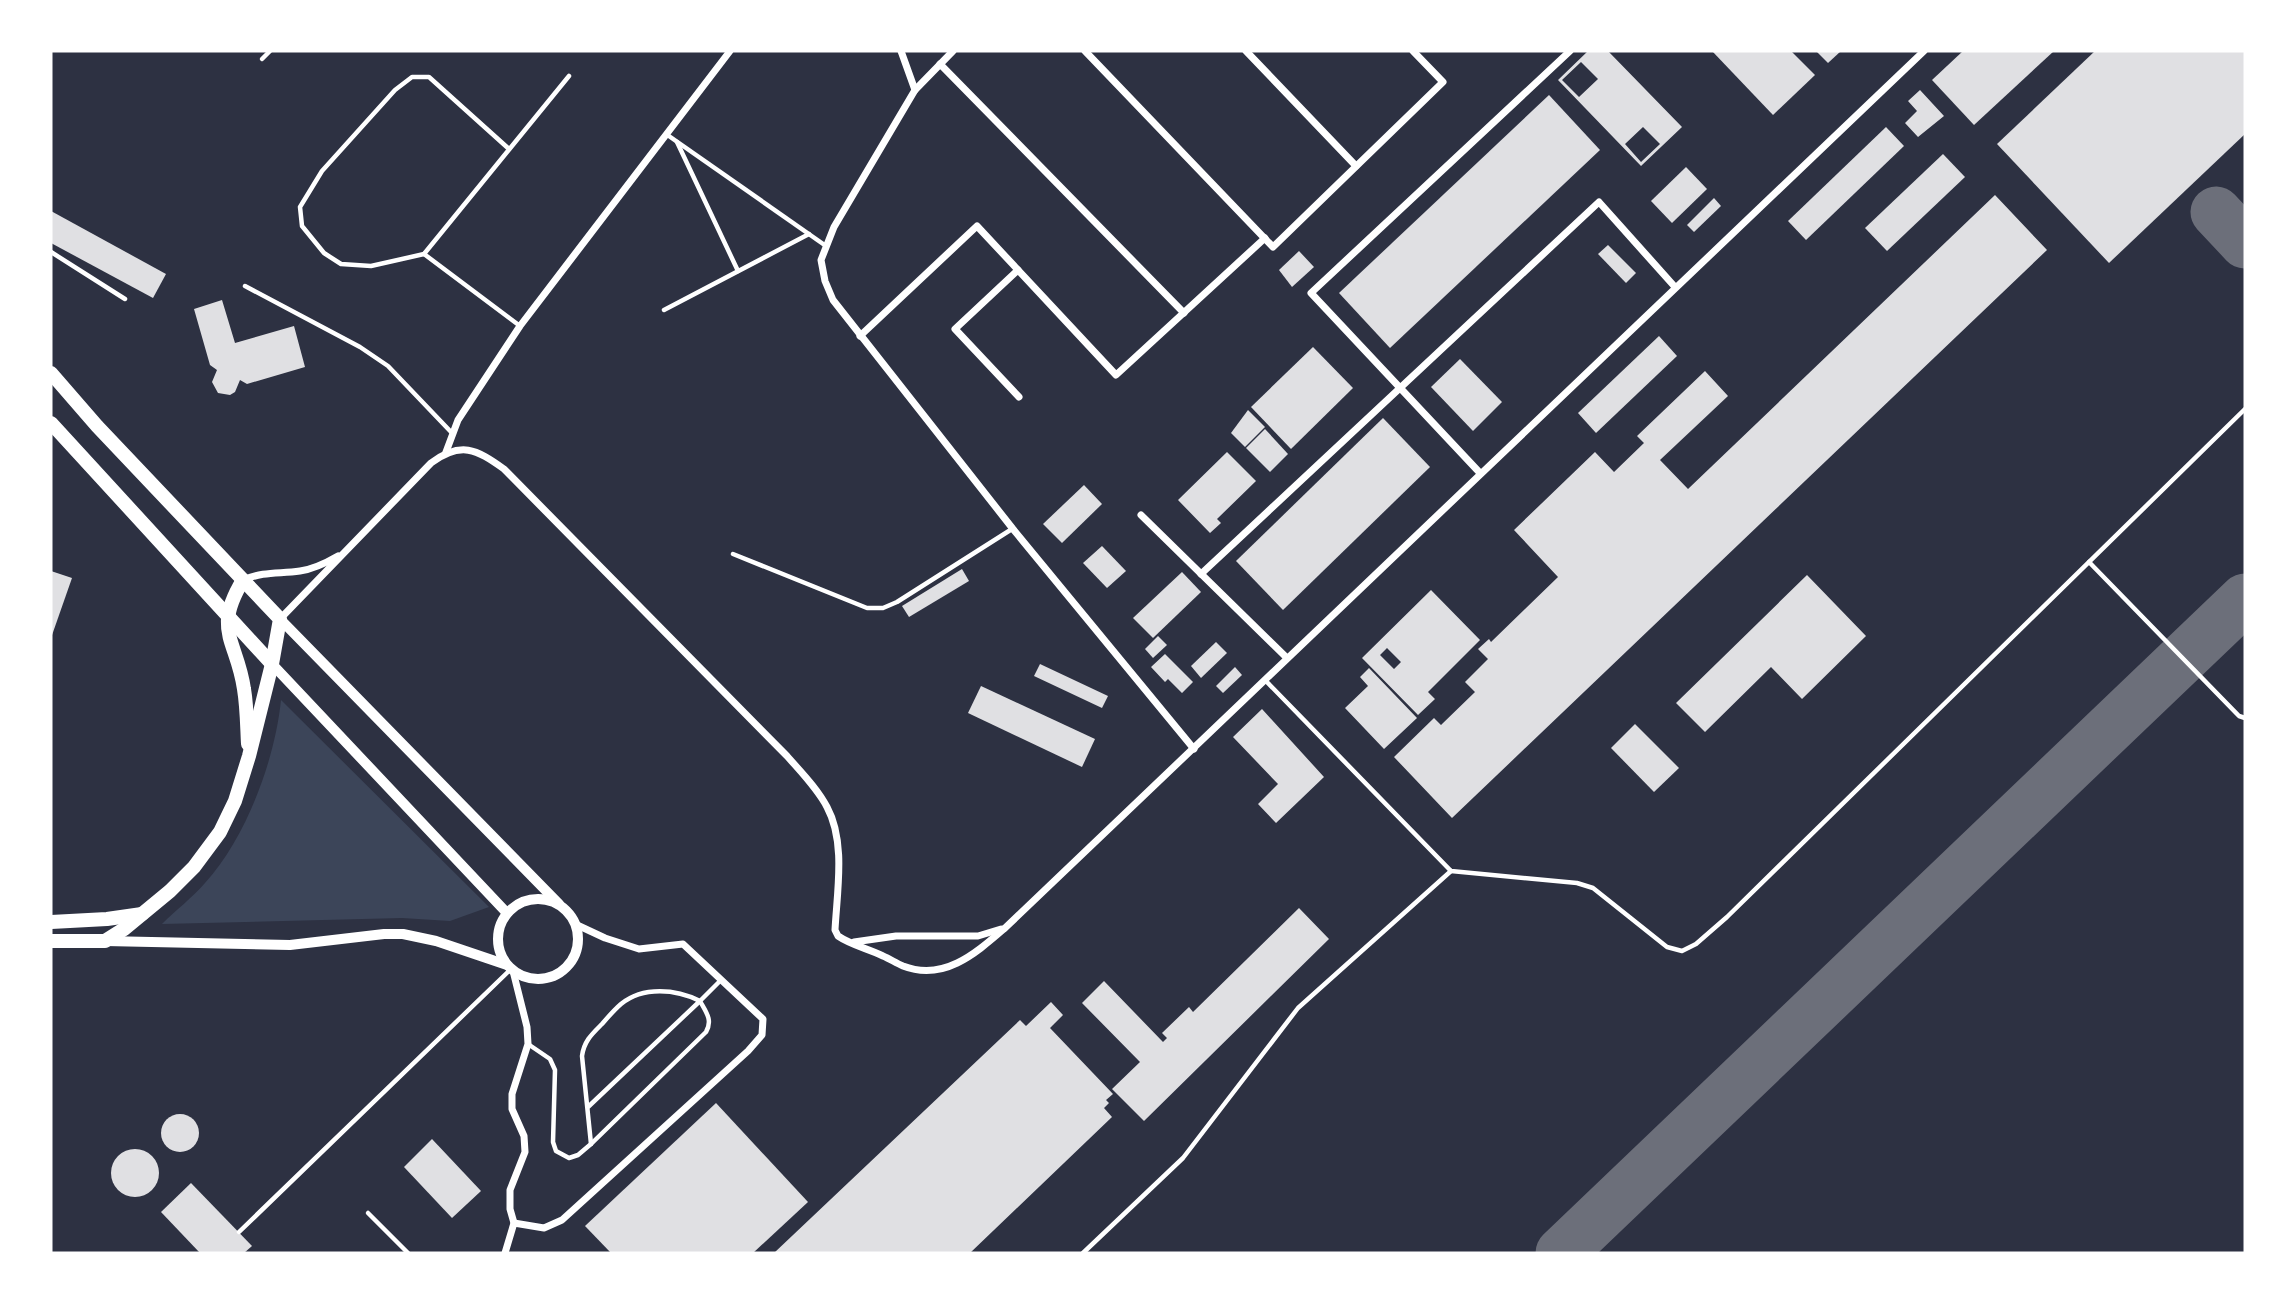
<svg xmlns="http://www.w3.org/2000/svg" width="2296" height="1304" font-family="'Golos Text',sans-serif">
<style>
.green{fill:#3c4559}
.lines{fill:none;stroke-linecap:round;stroke-linejoin:round}
.taxiway{stroke:#6c6f7a;stroke-width:51}
.building{fill:#e0e0e3;fill-rule:evenodd}
.service{stroke:#fff;stroke-width:4.5}
.minor{stroke:#fff;stroke-width:7}
.tertiary{stroke:#fff;stroke-width:10}
.trunk{stroke:#fff;stroke-width:14}
</style>
<rect width="100%" height="100%" fill="#2d3142"/>
<!-- green -->
<path class="green" d="M281,700L489,907L450,921L402,918L162,924C176,910 192,898 205,883C246,838 275,760 281,700Z"/>
<g class="lines">
<!-- taxiway -->
<g class="taxiway">
<polyline points="2216,212 2245,243"/>
<polyline points="1561,1253 2245,599"/>
</g>
</g>
<!-- building -->
<g class="building">
<path d="M1588,51H1608L1682,127L1641,166L1558,80ZM1581,62L1598,79L1579,97L1562,80ZM1643,127L1660,144L1641,162L1625,144Z"/>
<polygon points="1712,51 1791,51 1815,75 1773,115"/>
<polygon points="1816,51 1841,51 1828,63"/>
<polygon points="1963,51 2054,51 1974,125 1932,80"/>
<polygon points="2095,51 2245,51 2245,134 2109,263 1997,144"/>
<polygon points="1920,90 1944,116 1918,137 1905,123 1917,111 1908,101"/>
<polygon points="1549,95 1600,150 1390,348 1339,293"/>
<polygon points="1886,127 1904,146 1806,240 1788,221"/>
<polygon points="1943,154 1965,177 1887,251 1865,228"/>
<polygon points="1686,167 1707,189 1672,223 1651,201"/>
<polygon points="1995,195 2047,250 1452,818 1394,757 1434,718 1441,725 1475,692 1465,682 1488,659 1478,649 1489,639 1491,642 1558,577 1514,530 1595,452 1614,472 1644,443 1637,436 1705,371 1728,396 1660,460 1688,489"/>
<polygon points="1714,198 1721,206 1694,232 1687,225"/>
<polygon points="51,211 166,274 153,298 51,243"/>
<polygon points="1608,245 1636,273 1626,283 1598,254"/>
<polygon points="1299,251 1314,267 1292,287 1279,270"/>
<polygon points="222,300 235,343 294,326 305,367 247,384 240,380 235,392 230,395 218,393 212,382 217,370 210,365 194,309"/>
<polygon points="1659,336 1677,356 1596,433 1578,413"/>
<polygon points="1313,347 1353,388 1291,449 1251,407"/>
<polygon points="1460,359 1502,402 1473,431 1431,387"/>
<polygon points="1248,410 1265,427 1245,447 1231,433"/>
<polygon points="1383,418 1430,467 1283,610 1236,561"/>
<polygon points="1265,429 1288,454 1270,472 1246,448"/>
<polygon points="1227,452 1256,481 1217,519 1221,523 1210,533 1178,500"/>
<polygon points="1084,485 1102,504 1062,543 1043,524"/>
<polygon points="1102,546 1126,571 1107,588 1083,563"/>
<polygon points="962,569 969,581 909,617 902,606"/>
<polygon points="51,571 72,578 51,638"/>
<polygon points="1182,572 1201,592 1153,638 1133,618"/>
<polygon points="1807,575 1866,636 1802,699 1771,667 1705,732 1676,703"/>
<path d="M1431,590L1480,640L1428,692L1435,699L1418,715L1362,658ZM1387,648L1401,662L1394,669L1380,655Z"/>
<polygon points="1158,636 1167,645 1153,658 1145,649"/>
<polygon points="1216,642 1227,653 1201,678 1191,666"/>
<polygon points="1165,654 1193,682 1182,693 1168,679 1165,682 1151,667"/>
<polygon points="1040,664 1108,696 1102,708 1034,676"/>
<polygon points="1235,667 1242,675 1223,693 1216,686"/>
<polygon points="1369,668 1417,718 1384,749 1345,708 1368,686 1360,677"/>
<polygon points="981,686 1095,739 1082,767 968,713"/>
<polygon points="1262,709 1324,777 1276,823 1258,804 1278,784 1233,737"/>
<polygon points="1635,724 1679,768 1654,792 1611,748"/>
<polygon points="1299,908 1329,939 1144,1121 1112,1089 1140,1062 1082,1003 1104,981 1163,1042 1167,1038 1162,1033 1189,1007 1193,1012"/>
<polygon points="1051,1002 1063,1015 1050,1028 1113,1094 1106,1100 1109,1103 1104,1108 1112,1117 970,1253 774,1253 1020,1020 1026,1026"/>
<polygon points="716,1103 808,1202 753,1253 611,1253 585,1226"/>
<circle cx="180" cy="1133" r="19"/>
<polygon points="432,1139 481,1191 452,1218 404,1167"/>
<circle cx="135" cy="1173" r="24"/>
<polygon points="191,1183 252,1246 244,1253 200,1253 161,1212"/>
</g>
<g class="lines">
<!-- service -->
<g class="service">
<polyline points="262,59 270,51"/>
<polyline points="666,134 826,246"/>
<polyline points="677,142 738,271"/>
<polyline points="509,149 429,77 412,77 395,90 322,171 300,207 302,226 324,253 341,264 371,266 424,254 569,76"/>
<polyline points="51,252 125,299"/>
<polyline points="424,254 520,326"/>
<polyline points="245,286 360,347 388,366 452,433"/>
<polyline points="664,310 809,234"/>
<polyline points="733,554 867,608 883,608 897,602 1012,529"/>
<polyline points="2089,562 2239,716 2245,718"/>
<polyline points="1265,680 1451,871 1577,883 1593,888 1667,947 1682,951 1696,944 1727,917 2245,409"/>
<path d="M528,1044L550,1059L555,1070L553,1142L556,1151L569,1158L578,1155L591,1144L706,1032C713,1020 706,1012 700,1001L721,980"/>
<path d="M588,1107L700,1001C676,989 643,986 621,1004C614,1010 608,1017 602,1024C592,1034 584,1041 582,1056L591,1144"/>
<polyline points="368,1213 408,1253"/>
<polyline points="239,1232 511,969"/>
<polyline points="1083,1253 1183,1158 1298,1008 1451,871"/>
</g>
<!-- minor -->
<g class="minor">
<polyline points="901,51 915,90 834,227 821,260 825,281 833,300 1013,529 1194,749"/>
<polyline points="1085,51 1273,247 1443,82 1413,51"/>
<polyline points="1246,51 1356,166"/>
<polyline points="940,64 1184,313"/>
<polyline points="915,90 953,51"/>
<polyline points="1018,270 955,329 1019,397"/>
<polyline points="860,336 977,226 1116,375 1265,238"/>
<polyline points="446,452 458,420 520,326 730,51"/>
<polyline points="1480,473 1311,293 1570,51"/>
<polyline points="1141,515 1287,658"/>
<polyline points="1201,574 1599,202 1675,287"/>
<path d="M243,580C265,571 278,574 300,571C314,569 326,563 338,556"/>
<path d="M280,619L431,463C461,441 476,449 504,469L787,756C801,772 817,788 827,807C846,842 837,891 835,930L838,936C851,945 869,949 883,956C890,959 896,963 903,966C944,982 976,953 1005,928L1924,51"/>
<polyline points="854,942 896,936 978,936 1001,929"/>
<polyline points="514,1223 544,1228 562,1220 748,1051 762,1035 763,1019 683,944 639,949 605,938 575,924"/>
<polyline points="505,1253 514,1223 510,1209 510,1190 525,1152 524,1136 512,1109 512,1094 528,1044 527,1027 513,971"/>
</g>
<!-- tertiary -->
<g class="tertiary">
<polyline points="280,619 559,904"/>
<polyline points="272,664 507,913"/>
<circle cx="538" cy="939" r="40"/>
<polyline points="105,941 290,945 384,934 403,934 436,941 507,965"/>
</g>
<!-- trunk -->
<g class="trunk">
<polyline points="51,373 97,426 280,619 272,664 249,756 235,801 220,832 194,867 170,891 124,929 105,941 51,941"/>
<polyline points="51,423 272,664"/>
<path d="M243,580C212,631 237,640 244,689C247,707 247,725 248,744"/>
<polyline points="51,922 107,919 142,914"/>
</g>
</g>
<!-- border -->
<rect width="2296" height="1304" fill="none" stroke="#ffffff" stroke-width="105"/>
</svg>
